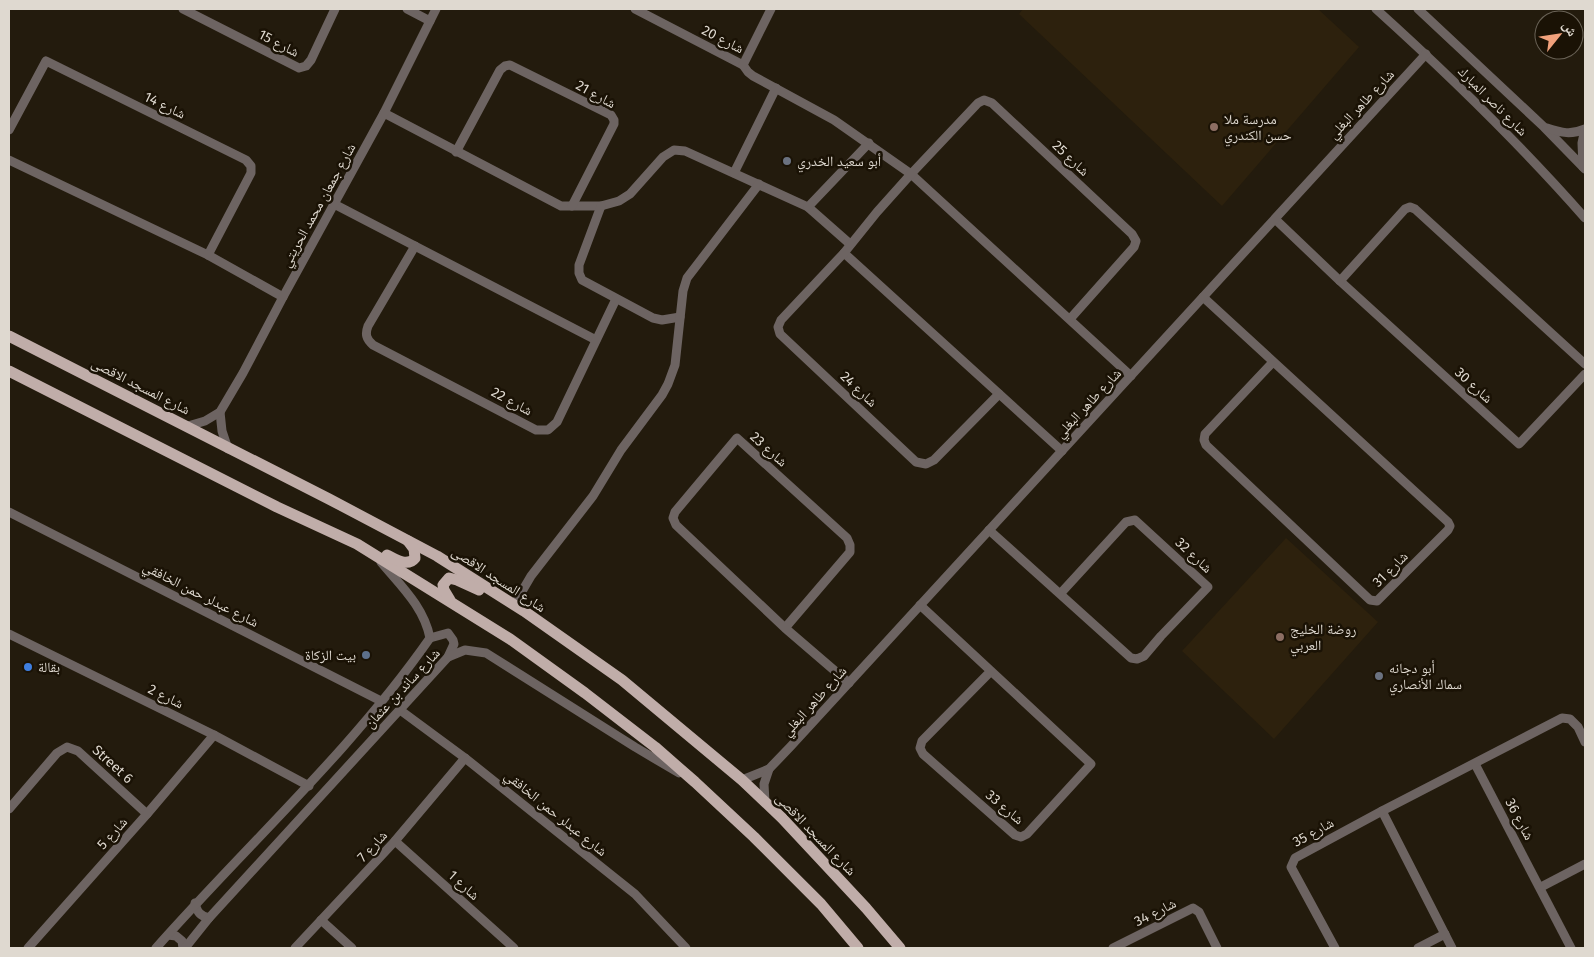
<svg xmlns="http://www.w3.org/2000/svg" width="1594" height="957" font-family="'Fira Sans','Noto Naskh Arabic',sans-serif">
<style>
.built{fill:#2d210d}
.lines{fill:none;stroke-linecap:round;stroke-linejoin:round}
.minor{stroke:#6d6462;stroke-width:9}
.major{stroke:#c0ada9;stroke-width:11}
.education-dot{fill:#8d6e63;stroke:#1a1205;stroke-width:2}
.worship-dot{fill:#6b7280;stroke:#1a1205;stroke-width:2}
.service-dot{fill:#5c6f8a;stroke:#1a1205;stroke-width:2}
.shop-dot{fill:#3f7fe0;stroke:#1a1205;stroke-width:2}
.labels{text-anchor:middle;stroke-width:5;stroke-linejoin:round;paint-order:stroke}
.street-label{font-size:14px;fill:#dfd9d0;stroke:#1a1205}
.poi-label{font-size:14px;fill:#dfd9d0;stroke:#1a1205;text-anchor:start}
</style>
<rect width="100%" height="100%" fill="#231b0d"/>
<!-- built -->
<g class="built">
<polygon points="1023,9 1318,9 1359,47 1222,206 1019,14"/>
<polygon points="1286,538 1378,622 1274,739 1182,651"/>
</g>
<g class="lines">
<!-- minor -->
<g class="minor">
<polyline points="183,9 299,68 306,66 311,60 335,9"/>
<polyline points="407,9 430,21"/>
<polyline points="635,9 743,65 748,72 753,76 834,120 911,174 1131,376"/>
<path d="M1376,9C1449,75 1520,144 1585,218"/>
<polyline points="1418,9 1544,127 1585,169"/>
<polyline points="743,65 771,9"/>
<polyline points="384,113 561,206 601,206 619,201 630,194 663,157 674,150 685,151 808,207 850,244"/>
<path d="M1547,128C1562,133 1571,135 1585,129"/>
<polyline points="9,130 46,61 246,160 251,166 251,173 208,255"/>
<polyline points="456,152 500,70 505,66 510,65 611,115 614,120 614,124 572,206"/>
<polyline points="9,160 208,255 283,297"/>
<polyline points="1583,167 1582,143 1585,129"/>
<polyline points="734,173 776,88"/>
<polyline points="334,204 596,340"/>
<polyline points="601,206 579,265 579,273 582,280 653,318 662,320 680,317"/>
<polyline points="808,207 869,143"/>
<polyline points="1275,219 1340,281 1519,444 1585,374"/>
<path d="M415,246L368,326C365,334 366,339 373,345L536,430H548L557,422L616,299"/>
<polyline points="844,253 1062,451"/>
<polyline points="1340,281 1405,209 1410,207 1415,209 1585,364"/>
<polyline points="1203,297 1448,522 1450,526 1448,530 1377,601 1370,600 1206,445 1204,440 1205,434 1273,362"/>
<polyline points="999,394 934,460 926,464 916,462 780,334 778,327 781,320 844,253 877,212 911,174 978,103 984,100 992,103 1132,234 1136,241 1134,247 1070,319"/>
<polyline points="220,412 222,431 228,449"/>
<polyline points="188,426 205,421 220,412 243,373 283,297 384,113 436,9"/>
<polyline points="9,512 381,701"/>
<polyline points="989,530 1131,658 1137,659 1144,656 1161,636 1208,587 1135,520 1126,522 1060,594"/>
<polyline points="514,605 531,576 593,496 621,450 662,395 668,384 675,365 683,291 687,278 759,184"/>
<polyline points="920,605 1091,764 1027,834 1021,837 1015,835 923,754 920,748 922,741 991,671"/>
<polyline points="785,628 850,552 850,545 847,538 737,438 675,512 673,518 676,525 785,628 849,683"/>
<polyline points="9,634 214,735 309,786"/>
<polyline points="430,638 448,633 453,640 454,644 448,657"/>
<polyline points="400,710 465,758 635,894 686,948"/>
<polyline points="1475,764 1571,948"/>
<polyline points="742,780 769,769 791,746 1426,54"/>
<polyline points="765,802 764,784 769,769"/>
<polyline points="9,809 57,753 67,747 78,751 147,814"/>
<polyline points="1382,811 1452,948"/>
<polyline points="395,841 514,948"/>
<polyline points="1541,887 1585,864"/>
<path d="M195,903C197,912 200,916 209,918"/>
<polyline points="321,920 352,948"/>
<polyline points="168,935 176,936 182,941 183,948"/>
<polyline points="28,948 147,814 214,735"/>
<path d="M156,948C247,845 351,751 430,638C424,607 401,586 381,562"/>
<polyline points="185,948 209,918 448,657 465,650 486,653 635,747 679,773"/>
<polyline points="295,948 395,841 465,758"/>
<polyline points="1113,948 1193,908 1199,912 1217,948"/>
<polyline points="1335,948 1291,867 1295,858 1382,811 1562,718 1570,719 1578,727 1585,742"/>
<polyline points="1418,948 1445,934"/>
</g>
<!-- major -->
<g class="major">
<polyline points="9,336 329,499 437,556 524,611 622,680 742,780 782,818 866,908 900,948"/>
<polyline points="9,371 277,507 357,544 510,639 585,693 655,747 695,782 754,837 821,904 858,948"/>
<path d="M387,555C396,560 408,567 415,558L414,549L408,541"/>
<polyline points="450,600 444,590 443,585 449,578 457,580 479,590"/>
</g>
</g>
<!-- markers -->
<g class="education-dot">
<circle cx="1214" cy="127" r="5"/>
<circle cx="1280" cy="637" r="5"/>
</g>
<g class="worship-dot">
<circle cx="787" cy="161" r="5"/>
<circle cx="1379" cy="676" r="5"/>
</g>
<circle class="service-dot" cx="366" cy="655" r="5"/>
<circle class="shop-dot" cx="28" cy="667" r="5"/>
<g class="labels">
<!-- street labels -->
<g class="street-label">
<text transform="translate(723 39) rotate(27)" y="5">شارع 20</text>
<text transform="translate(279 43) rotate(27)" y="5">شارع 15</text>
<text transform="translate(596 94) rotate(29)" y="5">شارع 21</text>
<text transform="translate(1493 101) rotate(45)" y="5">شارع ناصر المبارك</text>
<text transform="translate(1361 104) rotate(-47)" y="5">شارع طاهر البغلي</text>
<text transform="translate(165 105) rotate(26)" y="5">شارع 14</text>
<text transform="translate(1071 158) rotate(43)" y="5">شارع 25</text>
<text transform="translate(318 205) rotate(-61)" y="5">شارع جمعان محمد الحريتي</text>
<text transform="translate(1474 385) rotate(42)" y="5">شارع 30</text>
<text transform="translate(141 386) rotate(27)" y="5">شارع المسجد الاقصى</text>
<text transform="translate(859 389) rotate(43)" y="5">شارع 24</text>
<text transform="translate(512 401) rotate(28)" y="5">شارع 22</text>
<text transform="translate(1088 403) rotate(-47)" y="5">شارع طاهر البغلي</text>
<text transform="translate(769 449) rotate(42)" y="5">شارع 23</text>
<text transform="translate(1194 555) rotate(43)" y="5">شارع 32</text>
<text transform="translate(1390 569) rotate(-45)" y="5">شارع 31</text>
<text transform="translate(499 579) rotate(33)" y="5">شارع المسجد الاقصى</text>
<text transform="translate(201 594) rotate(27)" y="5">شارع عبدلر حمن الخافقي</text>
<text transform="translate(402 688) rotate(-47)" y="5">شارع ساند بن عثمان</text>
<text transform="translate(166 696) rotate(26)" y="5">شارع 2</text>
<text transform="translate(814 701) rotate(-48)" y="5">شارع طاهر البغلي</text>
<text transform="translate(113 764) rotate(42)" y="5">Street 6</text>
<text transform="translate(1005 807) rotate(40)" y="5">شارع 33</text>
<text transform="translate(556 813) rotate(39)" y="5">شارع عبدلر حمن الخافقي</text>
<text transform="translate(1520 819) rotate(62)" y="5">شارع 36</text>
<text transform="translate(1313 832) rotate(-29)" y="5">شارع 35</text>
<text transform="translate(112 833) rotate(-48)" y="5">شارع 5</text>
<text transform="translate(816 834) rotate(46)" y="5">شارع المسجد الاقصى</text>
<text transform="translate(372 846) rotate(-47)" y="5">شارع 7</text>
<text transform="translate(464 885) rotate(42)" y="5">شارع 1</text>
<text transform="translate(1155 912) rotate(-27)" y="5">شارع 34</text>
</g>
<!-- poi labels -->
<g class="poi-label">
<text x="1224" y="124">مدرسة ملا<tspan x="1224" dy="16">حسن الكندري</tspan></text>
<text x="797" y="166">أبو سعيد الخدري</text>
<text x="1290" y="634">روضة الخليج<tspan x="1290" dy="16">العربي</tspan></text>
<text x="356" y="660" text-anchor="end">بيت الزكاة</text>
<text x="38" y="672">بقالة</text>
<text x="1389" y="673">أبو دجانه<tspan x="1389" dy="16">سماك الأنصاري</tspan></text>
</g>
</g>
<!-- border -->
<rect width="1594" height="957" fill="none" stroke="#dfd9d0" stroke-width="20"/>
<!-- north arrow -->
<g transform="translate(1559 35) rotate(60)"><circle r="24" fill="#1a1205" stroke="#696256"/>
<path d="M0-4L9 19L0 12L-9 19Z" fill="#f1a17c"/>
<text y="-8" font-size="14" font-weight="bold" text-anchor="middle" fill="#dfd9d0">ش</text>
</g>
</svg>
